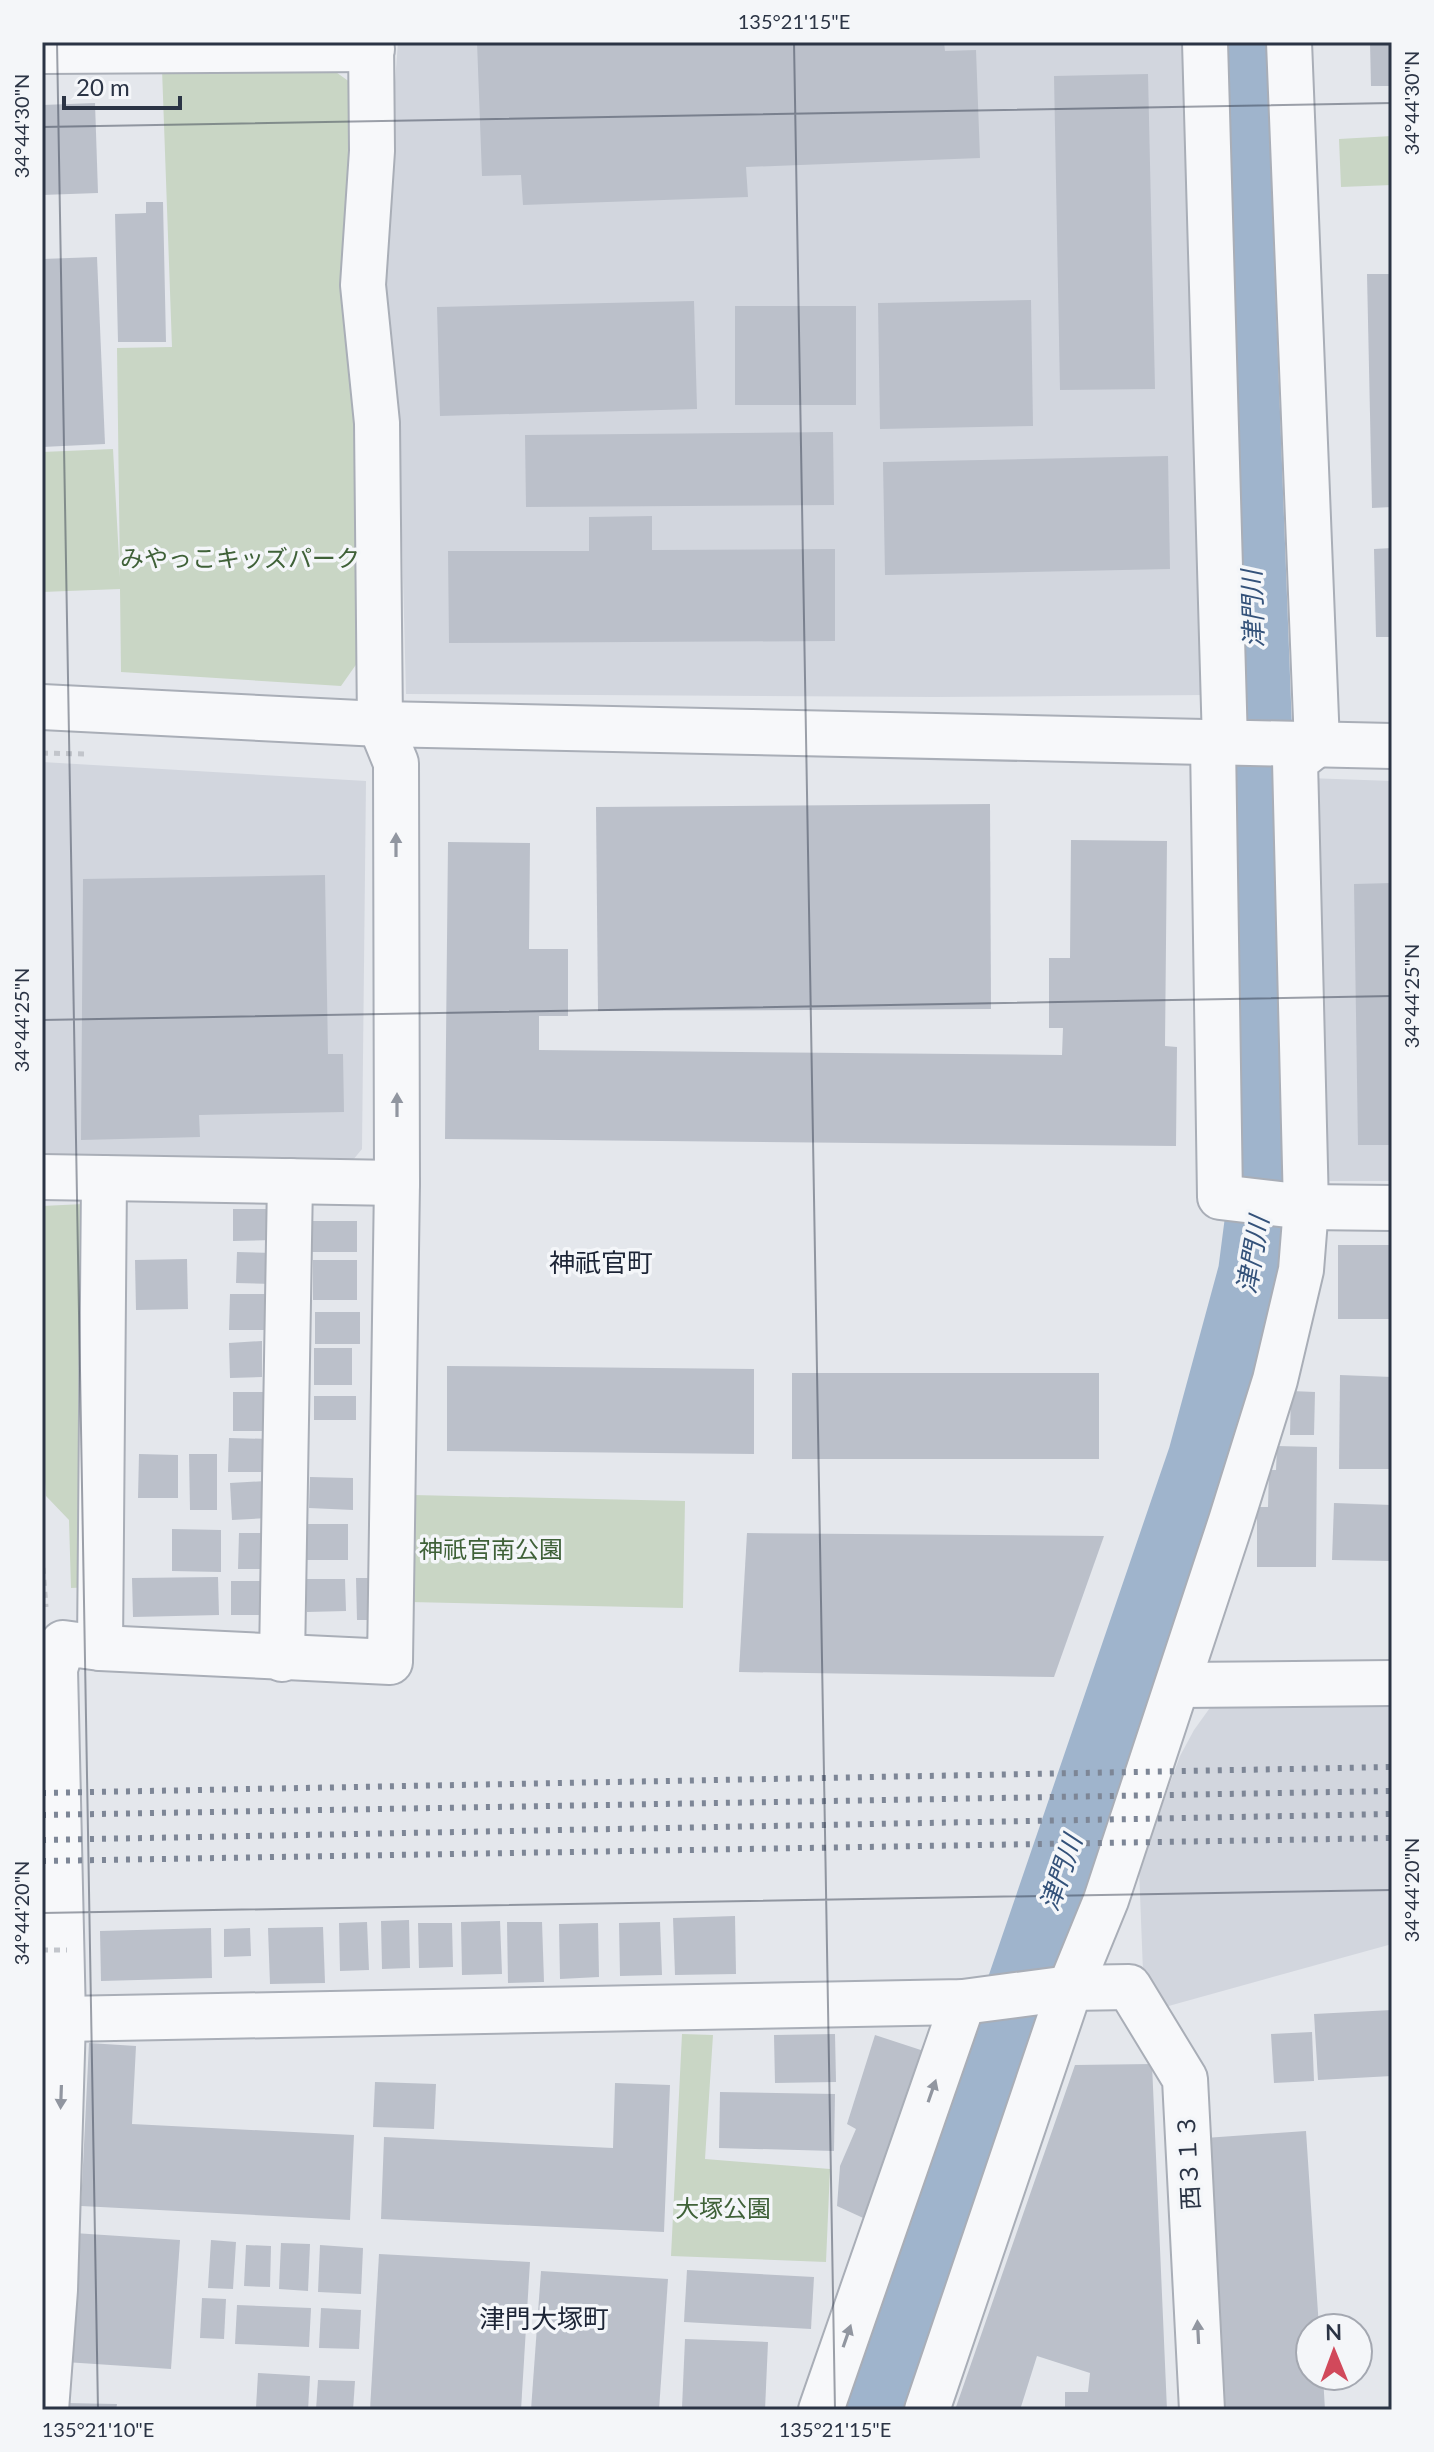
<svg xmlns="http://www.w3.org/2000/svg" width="1434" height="2452" font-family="Lato,'Noto Sans JP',sans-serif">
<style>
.built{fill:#d2d6de}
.green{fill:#c9d6c5}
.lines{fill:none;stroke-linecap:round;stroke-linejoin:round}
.river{stroke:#9fb4cc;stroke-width:70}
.building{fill:#bbc0ca}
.minor-casing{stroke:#a9aeb7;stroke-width:48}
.path{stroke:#c2c5cb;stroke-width:5;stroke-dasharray:6 6;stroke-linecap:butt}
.minor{stroke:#f7f8fa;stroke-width:44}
.rail{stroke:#7d8696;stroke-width:6;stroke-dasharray:4 8;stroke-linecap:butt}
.path-bridge{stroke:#c2c5cb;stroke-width:5;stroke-dasharray:6 6;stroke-linecap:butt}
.oneway{fill:#9196a0}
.ticks{fill:none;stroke:#2b3445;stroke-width:2;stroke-opacity:0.45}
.labels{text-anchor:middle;stroke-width:7;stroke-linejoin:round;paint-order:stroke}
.park-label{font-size:24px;fill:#3f6138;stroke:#f4f6f9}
.street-label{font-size:24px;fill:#2b3445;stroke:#f4f6f9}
.water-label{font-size:26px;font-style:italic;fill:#34527a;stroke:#f4f6f9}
.neighbourhood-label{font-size:26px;fill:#1d2536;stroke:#f4f6f9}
.neatline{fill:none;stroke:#2b3445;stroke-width:3}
.ticks-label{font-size:20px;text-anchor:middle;fill:#2b3445}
</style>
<rect width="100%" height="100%" fill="#e4e7ec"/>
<!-- built -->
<g class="built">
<polygon points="398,42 1189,42 1204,695 934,697 406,694 399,420 381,269"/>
<polygon points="42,762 366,781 362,1149 348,1166 42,1161"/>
<polygon points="1308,778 1392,781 1392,1181 1315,1181"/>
<polygon points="1392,1703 1392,1944 1165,2007 1143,1972 1139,1868 1180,1756 1194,1730 1212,1705"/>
</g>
<!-- green -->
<g class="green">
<polygon points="326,65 354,85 360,659 341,686 121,672 120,589 42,592 42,452 113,449 120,577 117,348 172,347 162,69"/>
<polygon points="1392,136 1392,185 1341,187 1339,139"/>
<polygon points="84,1204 92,1587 71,1588 69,1520 46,1496 42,1438 42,1206"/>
<polygon points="413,1495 685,1501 683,1608 410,1602"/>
<polygon points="682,2034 713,2035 705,2159 830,2169 826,2262 671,2256"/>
</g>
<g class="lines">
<!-- river -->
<polyline class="river" points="877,2410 1203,1457 1253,1273 1272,1126 1231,42"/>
</g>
<!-- building -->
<g class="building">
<polygon points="477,42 944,42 945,51 976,50 980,158 746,167 748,197 523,205 521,175 482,176"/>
<polygon points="1370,42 1392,42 1392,86 1371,86"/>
<polygon points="1148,74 1155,389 1060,390 1054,76"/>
<polygon points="95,103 98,193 42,195 42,105"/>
<polygon points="146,202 163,202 166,342 118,342 115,214 146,213"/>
<polygon points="97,257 105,444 42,447 42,259"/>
<polygon points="1367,274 1392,274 1392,507 1372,508"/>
<polygon points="1031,300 1033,426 880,429 878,303"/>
<polygon points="694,301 697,409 440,416 437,307"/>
<rect x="735" y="306" width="121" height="99"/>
<polygon points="833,432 834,505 526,507 525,435"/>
<polygon points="1168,456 1170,569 885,575 883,462"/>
<polygon points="652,516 652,550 835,549 835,641 449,643 448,551 589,551 589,517"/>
<polygon points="1392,548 1392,637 1376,637 1374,549"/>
<polygon points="990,804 991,1009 598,1011 596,807"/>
<polygon points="1071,840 1167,841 1165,1046 1177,1047 1176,1146 445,1139 448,842 530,843 529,949 568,949 568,1016 539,1016 539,1050 1062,1055 1063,1028 1049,1028 1049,958 1070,958"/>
<polygon points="325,875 328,1054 343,1054 344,1112 199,1115 200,1137 81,1140 83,879"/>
<polygon points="1392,883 1392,1145 1358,1145 1354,884"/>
<polygon points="233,1209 274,1209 274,1240 233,1241"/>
<rect x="311" y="1221" width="46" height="31"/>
<rect x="1338" y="1245" width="54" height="74"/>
<polygon points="237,1252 275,1253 274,1284 236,1283"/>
<polygon points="187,1259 188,1309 136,1310 135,1260"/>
<rect x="313" y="1260" width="44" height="40"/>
<polygon points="230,1294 271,1294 271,1330 229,1330"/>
<rect x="315" y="1312" width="45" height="32"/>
<polygon points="262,1341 262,1377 230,1378 229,1343"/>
<rect x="314" y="1348" width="38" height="37"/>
<polygon points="447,1366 754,1369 754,1454 447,1451"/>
<rect x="792" y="1373" width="307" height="86"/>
<polygon points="1340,1375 1392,1377 1392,1469 1339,1469"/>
<polygon points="1291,1391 1315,1392 1314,1435 1290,1435"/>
<rect x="233" y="1392" width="41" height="39"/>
<rect x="314" y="1396" width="42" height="24"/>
<polygon points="229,1438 271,1439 271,1472 228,1472"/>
<polygon points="1277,1446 1317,1447 1316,1567 1257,1567 1257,1507 1268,1507 1269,1470 1276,1470"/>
<polygon points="139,1454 178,1455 178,1498 138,1498"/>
<polygon points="189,1454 217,1454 217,1510 190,1510"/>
<polygon points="310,1477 353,1478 353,1510 309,1508"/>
<polygon points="266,1481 268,1518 232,1520 230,1483"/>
<polygon points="1334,1503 1392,1505 1392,1561 1332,1560"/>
<rect x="306" y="1524" width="42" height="36"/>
<polygon points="172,1529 221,1530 221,1572 172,1571"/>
<polygon points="239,1533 269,1533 269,1569 238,1569"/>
<polygon points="747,1533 1104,1536 1054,1677 739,1672"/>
<polygon points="218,1577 219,1615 133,1617 132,1578"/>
<polygon points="356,1578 374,1578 375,1620 357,1620"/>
<polygon points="307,1579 345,1579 346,1611 307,1612"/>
<rect x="231" y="1581" width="38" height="34"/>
<polygon points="735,1916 736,1974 675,1975 673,1918"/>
<polygon points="409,1920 410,1968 382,1969 381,1921"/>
<polygon points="500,1921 502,1974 462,1975 461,1922"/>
<polygon points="367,1922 369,1970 340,1971 339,1923"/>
<polygon points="507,1922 542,1922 544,1982 508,1983"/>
<polygon points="660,1922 662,1975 620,1976 619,1923"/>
<polygon points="418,1923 452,1923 453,1967 419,1968"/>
<polygon points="598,1923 599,1977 560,1979 559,1924"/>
<polygon points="323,1927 325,1983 270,1984 268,1928"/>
<polygon points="211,1928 212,1978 101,1981 100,1931"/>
<polygon points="250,1928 251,1956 224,1957 224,1929"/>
<polygon points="1392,2010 1392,2076 1318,2080 1314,2014"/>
<polygon points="1312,2032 1314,2081 1274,2083 1271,2034"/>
<polygon points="835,2034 836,2082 775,2083 774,2035"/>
<polygon points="875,2035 930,2053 872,2222 837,2206 840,2166 856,2129 847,2124"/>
<polygon points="89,2043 136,2046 132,2124 354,2135 350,2220 81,2206"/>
<polygon points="1152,2064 1167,2410 1065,2410 1065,2392 1088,2392 1090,2373 1037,2356 1020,2410 956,2407 1075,2065"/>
<polygon points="375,2082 436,2084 434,2129 373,2127"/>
<polygon points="615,2083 670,2085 664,2232 381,2219 384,2137 613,2148"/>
<polygon points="720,2092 835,2094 834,2151 719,2148"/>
<polygon points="1306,2131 1319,2328 1310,2328 1310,2376 1323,2376 1325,2410 1225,2410 1205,2138"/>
<polygon points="74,2233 180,2240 171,2369 65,2362"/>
<polygon points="211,2240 236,2242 233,2289 208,2288"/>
<polygon points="281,2243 310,2244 308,2291 279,2289"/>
<polygon points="246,2245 271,2246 270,2287 244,2286"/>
<polygon points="320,2245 363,2248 361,2294 318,2292"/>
<polygon points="379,2254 530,2262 521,2410 370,2410"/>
<polygon points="687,2270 814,2277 811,2329 684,2322"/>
<polygon points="541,2271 668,2279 659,2410 531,2410"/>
<polygon points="202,2298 226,2299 224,2339 200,2338"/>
<polygon points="237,2305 311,2308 309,2347 235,2344"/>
<polygon points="321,2308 361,2310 359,2349 319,2348"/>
<polygon points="685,2339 768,2342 765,2410 682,2408"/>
<polygon points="258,2373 310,2376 308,2410 256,2408"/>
<polygon points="318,2380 355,2381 353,2410 316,2410"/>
<polygon points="65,2403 117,2404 116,2410 65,2410"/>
</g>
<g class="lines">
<!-- minor casing -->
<g class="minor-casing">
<g id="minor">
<polyline points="1205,42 1225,743"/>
<polyline points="42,51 372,49"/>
<polyline points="42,707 380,724 1392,746"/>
<polyline points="1213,743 1220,1197 1306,1207 1392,1208"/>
<polyline points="42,1177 397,1183"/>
<polyline points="100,1648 104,1178"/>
<polyline points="282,1659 290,1181"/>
<polyline points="1179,1685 1392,1683"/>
<polyline points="63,2019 963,2002 1070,1988 1129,1987 1185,2079 1202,2410"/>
<polyline points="46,2410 55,2290 63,2019 55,1669 63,1643 100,1648 390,1662 397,1183 396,763 380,724 377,423 363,285 372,151 371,42"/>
<polyline points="821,2410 963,2002"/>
<polyline points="927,2410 1070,1988 1106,1900 1231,1521 1275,1380 1301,1270 1306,1207 1295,761 1317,744 1289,42"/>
</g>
</g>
<!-- path -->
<g class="path">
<polyline points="42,753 87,754"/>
<polyline points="42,1556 46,1607"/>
</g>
<!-- minor -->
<use href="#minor" class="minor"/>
<!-- rail -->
<g class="rail">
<polyline points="42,1793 1392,1767"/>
<polyline points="42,1815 1392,1791"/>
<polyline points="42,1840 1392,1814"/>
<polyline points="42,1861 1392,1838"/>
</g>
<!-- path-bridge -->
<polyline class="path-bridge" points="42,1950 67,1950"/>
</g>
<!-- one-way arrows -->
<defs><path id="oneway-solid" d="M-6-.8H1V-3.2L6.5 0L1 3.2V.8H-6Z" transform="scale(2)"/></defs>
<g class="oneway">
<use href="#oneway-solid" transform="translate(396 845) rotate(-90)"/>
<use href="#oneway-solid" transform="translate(397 1105) rotate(-90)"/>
<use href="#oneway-solid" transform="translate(932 2091) rotate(-71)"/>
<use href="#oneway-solid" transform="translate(61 2097) rotate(92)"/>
<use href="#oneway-solid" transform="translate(1198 2332) rotate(-93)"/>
<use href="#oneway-solid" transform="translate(847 2336) rotate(-71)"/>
</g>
<!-- ticks -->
<path class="ticks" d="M57,42L98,2410M794,42L835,2410M42,127L1392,103M42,1020L1392,996M42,1913L1392,1890"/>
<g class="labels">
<!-- park labels -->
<g class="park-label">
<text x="240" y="567">みやっこキッズパーク</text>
<text x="491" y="1558">神祇官南公園</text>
<text x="723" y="2217">大塚公園</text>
</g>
<!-- street labels -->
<g class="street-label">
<text transform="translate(1189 2162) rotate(-93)" y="8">西３１３</text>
</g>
<!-- water labels -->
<g class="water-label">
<text transform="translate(1253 609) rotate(-92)" y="9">津門川</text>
<text transform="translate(1253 1255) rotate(-80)" y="9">津門川</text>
<text transform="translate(1061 1873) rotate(-71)" y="9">津門川</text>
</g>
<!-- neighbourhood labels -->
<g class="neighbourhood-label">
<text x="601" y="1272">神祇官町</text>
<text x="544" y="2328">津門大塚町</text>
</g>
</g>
<!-- border -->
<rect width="1434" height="2452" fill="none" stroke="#f4f6f9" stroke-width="88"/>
<!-- north arrow -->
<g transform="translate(1334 2352) rotate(359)"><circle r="38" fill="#f4f6f9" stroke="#a4a8b1" stroke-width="2"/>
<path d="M0-6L14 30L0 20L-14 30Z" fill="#d1495b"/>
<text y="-12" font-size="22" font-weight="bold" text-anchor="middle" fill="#2b3445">N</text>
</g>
<!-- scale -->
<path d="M64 96v12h116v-12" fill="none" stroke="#2b3445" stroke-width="4"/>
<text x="76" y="96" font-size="24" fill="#2b3445" stroke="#f4f6f9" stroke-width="6" paint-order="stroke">20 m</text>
<rect x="44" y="44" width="1346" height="2364" class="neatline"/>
<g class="ticks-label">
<text x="794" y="29">135°21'15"E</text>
<text transform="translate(1412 103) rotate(-90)" y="7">34°44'30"N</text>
<text transform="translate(22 126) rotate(-90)" y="7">34°44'30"N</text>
<text transform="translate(1412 996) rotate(-90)" y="7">34°44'25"N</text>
<text transform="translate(22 1020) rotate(-90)" y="7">34°44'25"N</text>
<text transform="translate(1412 1890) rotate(-90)" y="7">34°44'20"N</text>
<text transform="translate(22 1913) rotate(-90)" y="7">34°44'20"N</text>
<text x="98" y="2437">135°21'10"E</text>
<text x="835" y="2437">135°21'15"E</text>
</g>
</svg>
